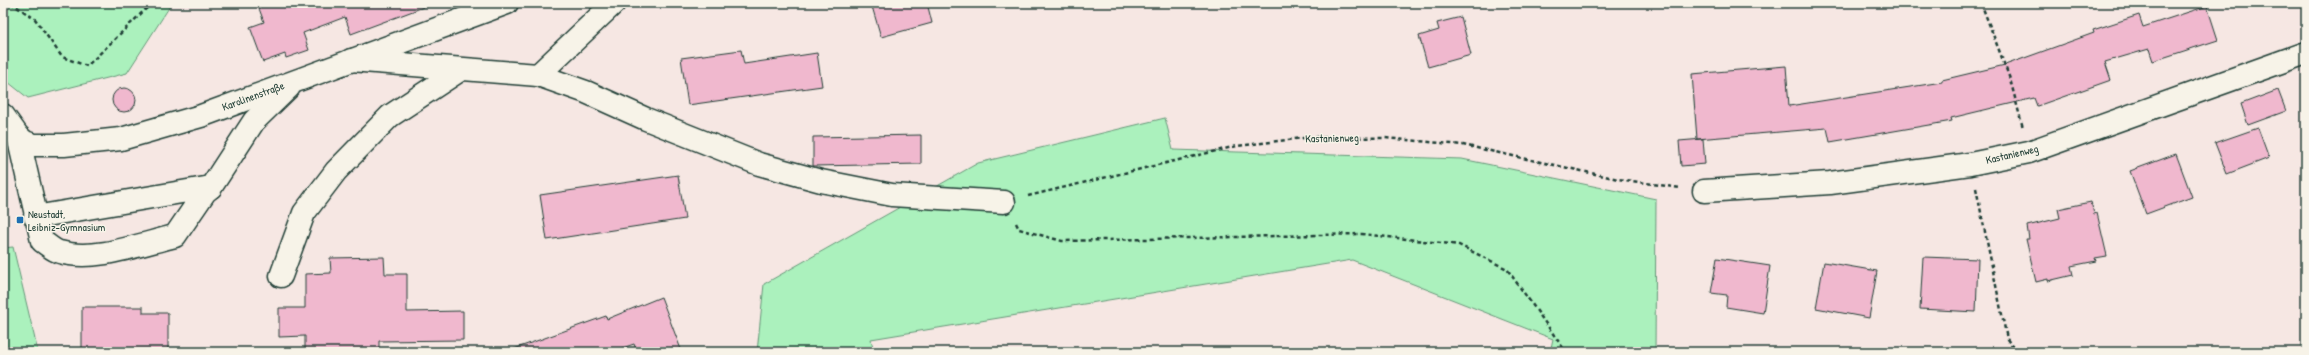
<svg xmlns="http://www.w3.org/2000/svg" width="2309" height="355" font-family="'Patrick Hand',sans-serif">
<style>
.green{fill:#abf1bd;stroke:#659778}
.building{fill:#f0b8ce;stroke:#1f3d34}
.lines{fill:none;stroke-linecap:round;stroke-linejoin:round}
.minor-casing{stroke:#1f3d34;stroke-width:25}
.path{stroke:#1f3d34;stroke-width:2.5;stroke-dasharray:4 3;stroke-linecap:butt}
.minor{stroke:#f7f3e8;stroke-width:22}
.poi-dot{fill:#1f6fb2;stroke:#f7f3e8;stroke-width:1.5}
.labels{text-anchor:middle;stroke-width:3;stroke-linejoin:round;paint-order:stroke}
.street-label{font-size:11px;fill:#1f3d34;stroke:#f7f3e8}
.poi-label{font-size:11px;fill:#1f3d34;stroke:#f7f3e8;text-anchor:start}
</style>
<rect width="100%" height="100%" fill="#f6e7e3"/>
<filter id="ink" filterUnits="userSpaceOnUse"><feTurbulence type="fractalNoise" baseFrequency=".025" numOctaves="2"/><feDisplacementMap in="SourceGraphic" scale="8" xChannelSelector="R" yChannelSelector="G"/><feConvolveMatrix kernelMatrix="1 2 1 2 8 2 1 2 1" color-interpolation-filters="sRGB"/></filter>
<g filter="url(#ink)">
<!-- green -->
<g class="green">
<polygon points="3,3 172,3 127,73 28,98 3,78"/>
<polygon points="1165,118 1173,150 1462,159 1656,199 1655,352 1550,352 1553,339 1352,260 871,339 874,352 757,352 764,284 978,163"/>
<polygon points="13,247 38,352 3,352 3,248"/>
</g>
<!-- building -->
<g class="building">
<polygon points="257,3 429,3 429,5 351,34 345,17 303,33 309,50 286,58 285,54 263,62 250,27 264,22"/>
<polygon points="871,3 927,3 932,23 881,37"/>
<polygon points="2207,6 2218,40 2153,61 2149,49 2105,62 2111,80 2037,106 2034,98 1951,118 1952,121 1830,142 1827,128 1697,139 1692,74 1786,66 1789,106 1942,82 1942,80 2005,65 2094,33 2093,30 2139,15 2143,27"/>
<polygon points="1461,17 1471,55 1428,67 1419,36 1439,30 1437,23"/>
<polygon points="741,50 744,64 817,53 822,86 688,105 681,58"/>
<circle cx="124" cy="100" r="12"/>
<polygon points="2278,90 2286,111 2248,125 2241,104"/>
<polygon points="2258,128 2269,158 2227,174 2215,143"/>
<polygon points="921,135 921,164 813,166 813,137"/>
<polygon points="1703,139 1705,164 1681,166 1679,141"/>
<polygon points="2176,154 2192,197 2146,214 2130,171"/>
<polygon points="678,175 685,219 547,240 540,195"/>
<polygon points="2091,202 2094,214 2097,213 2107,256 2095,258 2096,261 2071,266 2073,275 2048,281 2048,279 2036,282 2026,239 2029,239 2027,226 2060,218 2058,209"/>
<polygon points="384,257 385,274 407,274 407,312 463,311 463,340 379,341 379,352 305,352 305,336 279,337 279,308 305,308 305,274 331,273 330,258"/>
<polygon points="1923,257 1978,259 1976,312 1920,309"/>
<polygon points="1717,258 1770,266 1763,313 1726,307 1727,295 1711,293"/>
<polygon points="1824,262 1877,271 1869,318 1816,308"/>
<polygon points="661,297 682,352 637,352 634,344 611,352 514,352 514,349 606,316 607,319"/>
<polygon points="82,307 143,307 143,313 168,313 168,352 82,352"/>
</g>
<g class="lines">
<!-- minor casing -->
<g class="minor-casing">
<g id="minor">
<polyline points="351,60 538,75 586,92 646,119 759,164 821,181 892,195 1004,202"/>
<polyline points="538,75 614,3"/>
<polyline points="3,115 18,136 25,142 34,145 64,145 121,139 201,116 507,3"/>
<path d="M18,136L42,241C48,245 54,251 60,252C94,262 141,244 175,236L205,192L211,187L254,121L289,87"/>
<polyline points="1704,191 1830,183 1970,164 2029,152 2306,53"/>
<polyline points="35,217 211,187"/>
<polyline points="281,276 304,213 336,171 390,116 460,70"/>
</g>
</g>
<!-- path -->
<g class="path">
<polyline points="11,3 35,19 62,57 87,66 152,3"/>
<polyline points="1981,3 2010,79 2023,128"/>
<polyline points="1976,188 2007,339 2016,352"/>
<polyline points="1028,196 1237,146 1312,137 1385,138 1463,145 1618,179 1680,188"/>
<polyline points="1016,223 1019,229 1062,241 1362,234 1459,245 1507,269 1566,352"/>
</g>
<!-- minor -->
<use href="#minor" class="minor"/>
</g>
</g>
<!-- markers -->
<rect class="poi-dot" x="16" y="216" width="8" height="8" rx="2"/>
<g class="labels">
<!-- street labels -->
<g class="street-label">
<text transform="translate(253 96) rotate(-20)" y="4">Karolinenstraße</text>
<text transform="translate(1332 138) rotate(-1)" y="4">Kastanienweg</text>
<text transform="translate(2012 154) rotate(-13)" y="4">Kastanienweg</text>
</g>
<!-- poi labels -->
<g class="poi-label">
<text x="28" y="218">Neustadt,<tspan x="28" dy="13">Leibniz-Gymnasium</tspan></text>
</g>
</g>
<!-- margin -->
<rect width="2309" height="355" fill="none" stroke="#f7f3e8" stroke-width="16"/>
<rect x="8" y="8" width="2293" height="339" fill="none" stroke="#1f3d34" stroke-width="1.5" filter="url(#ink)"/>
</svg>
